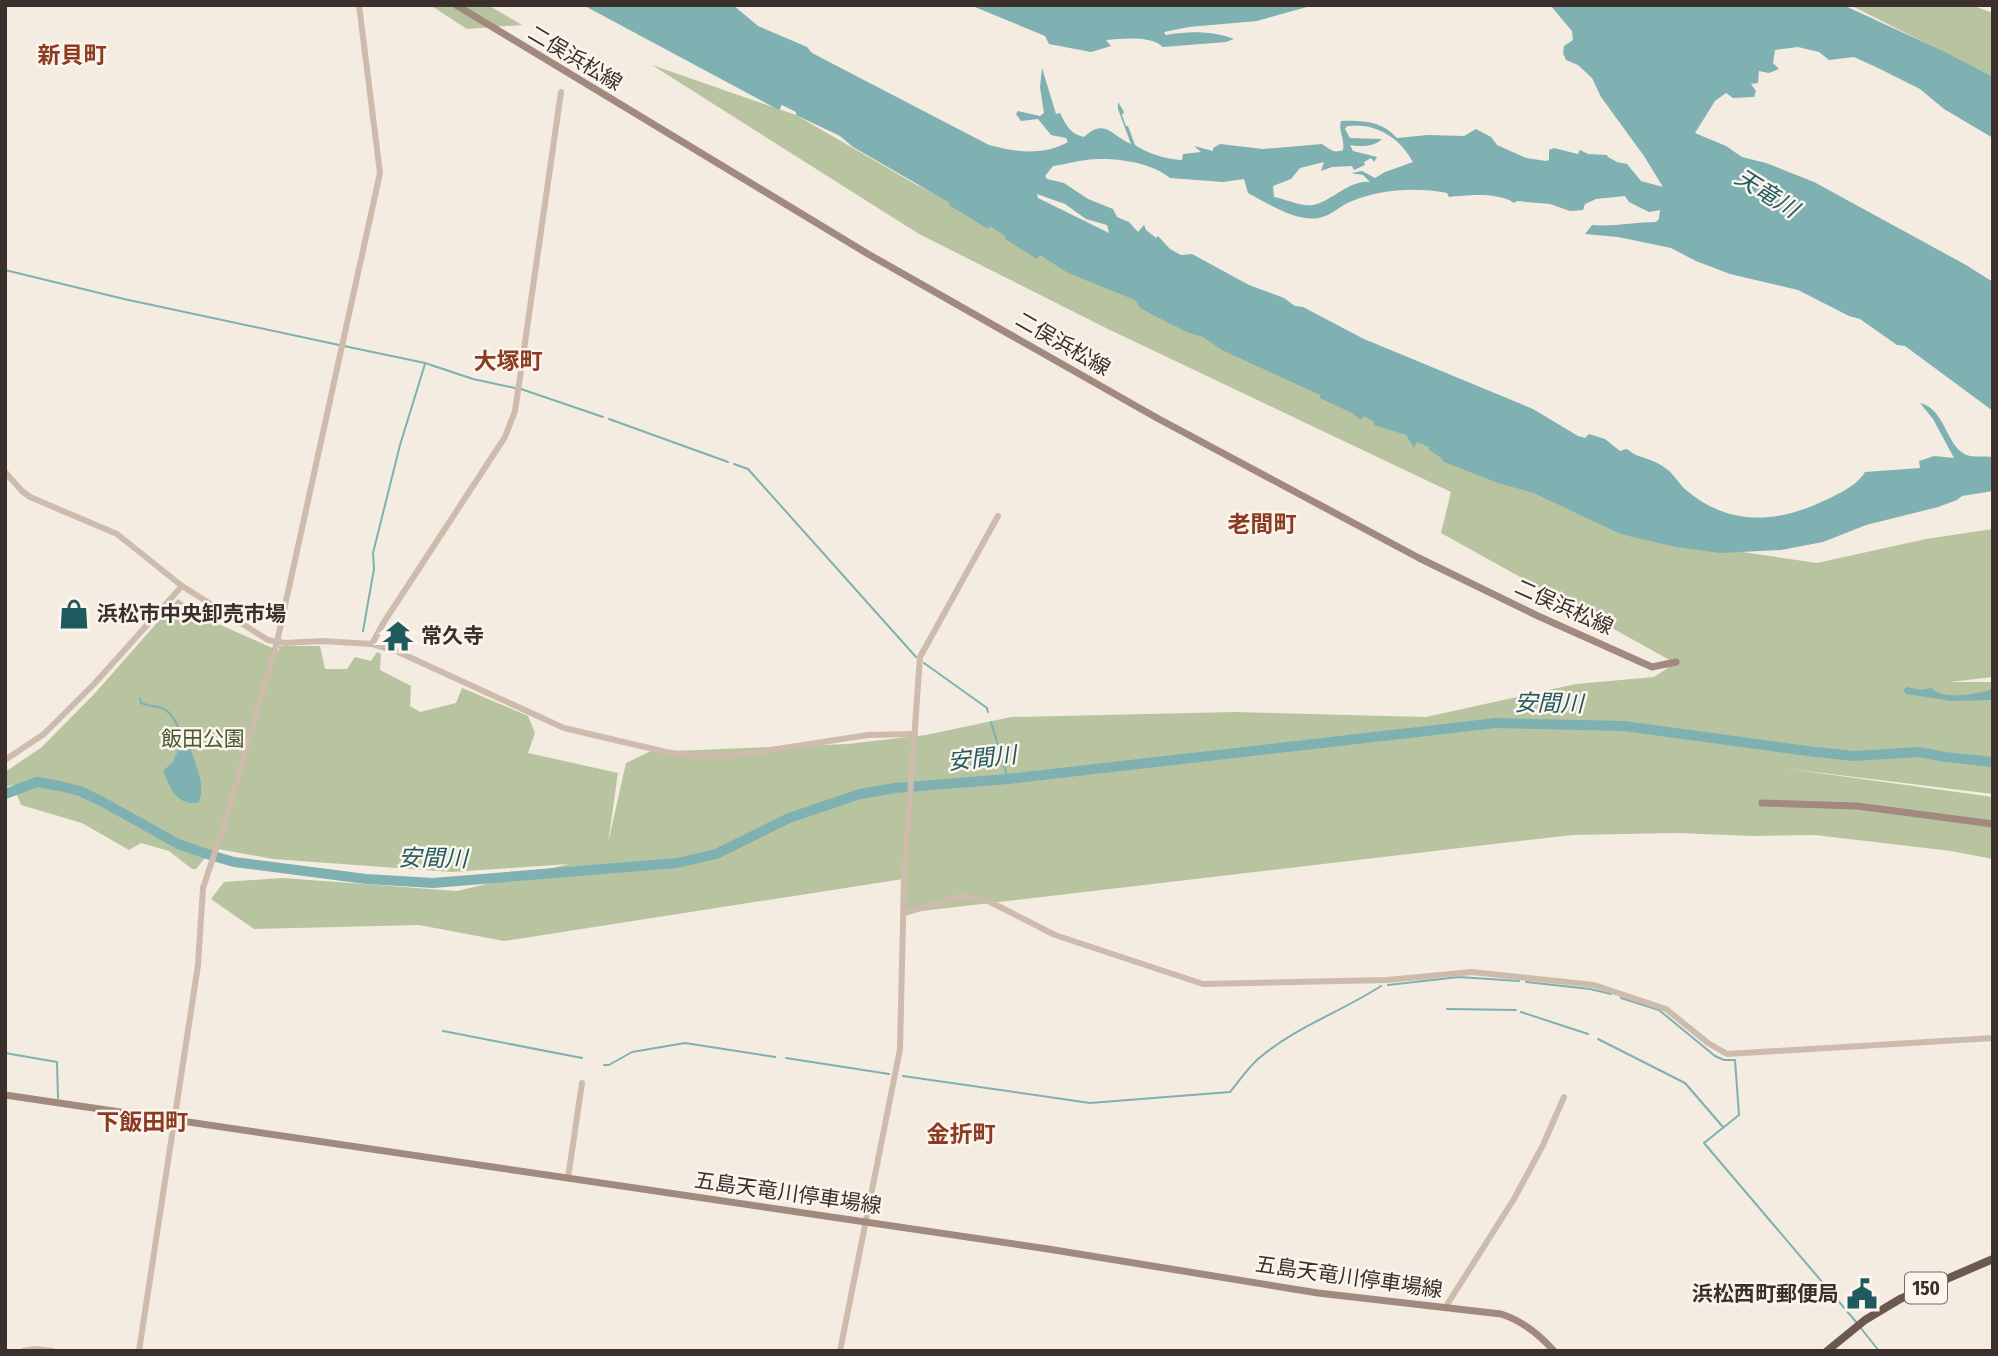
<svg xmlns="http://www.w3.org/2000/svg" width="1998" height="1356" font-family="'Fira Sans Condensed','Noto Sans JP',sans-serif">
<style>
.green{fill:#b8c4a0}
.water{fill:#7fb0b2;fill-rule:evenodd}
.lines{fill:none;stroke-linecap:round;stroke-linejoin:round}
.stream{stroke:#7fb0b2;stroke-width:2}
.river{stroke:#7fb0b2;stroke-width:10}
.tertiary{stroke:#cdbbac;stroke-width:6}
.secondary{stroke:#a18a7d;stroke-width:7}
.trunk{stroke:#6c584f;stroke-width:8}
.labels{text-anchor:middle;stroke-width:5;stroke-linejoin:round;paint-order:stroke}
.shield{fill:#fbf5ee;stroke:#756b66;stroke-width:2}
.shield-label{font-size:19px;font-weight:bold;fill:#3b302b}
.street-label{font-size:21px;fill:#3b302b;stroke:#fbf5ee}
.poi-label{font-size:21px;font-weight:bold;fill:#3b302b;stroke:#fbf5ee;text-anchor:start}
.park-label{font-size:21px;fill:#4a5a2e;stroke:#fbf5ee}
.neighbourhood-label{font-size:23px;font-weight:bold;fill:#8c3b22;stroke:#fbf5ee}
.water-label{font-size:23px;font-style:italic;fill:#1f5a5e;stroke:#fbf5ee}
</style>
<rect width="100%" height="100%" fill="#f4ebe1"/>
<!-- green -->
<g class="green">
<polygon points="430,5 488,5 522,25 467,29"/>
<polygon points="1850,5 1971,5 1993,13 1993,77"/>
<polygon points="652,65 796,115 915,184 1620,534 1817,563 1926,539 1993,529 1993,677 1950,682 1993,682 1993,794 1782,768 1993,797 1993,859 1951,851 1815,835 1753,836 1677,833 1572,835 904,913 903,879 504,941 419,925 254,929 211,899 224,882 283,878 457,891 569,864 452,872 273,859 218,849 205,858 196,869 192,869 169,851 141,843 129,850 82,823 21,805 13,785 5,787 5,772 42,747 96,692 178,599 203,617 279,651 279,646 320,646 325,669 347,669 355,657 371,661 377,652 381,654 380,670 411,686 410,706 420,712 456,703 462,688 528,716 535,733 528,753 618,773 608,843 626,763 649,752 847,744 926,735 1011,717 1235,712 1426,717 1576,684 1654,677 1675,663 1441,533 1451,492 1108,329 919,234"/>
</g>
<!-- water -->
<g class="water">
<path d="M583,5H733L758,26L807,47L812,53L989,145C1015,152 1044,156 1068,142L1066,138L1051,135L1038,119L1021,121L1016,114L1018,111L1040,116L1044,113L1040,87L1042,68L1056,114L1060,113C1066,125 1070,134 1084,137C1105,117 1112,136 1131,144L1118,109V102L1124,112L1122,115L1126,126H1128L1135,145C1149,154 1165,159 1182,160L1183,154L1201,152L1194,146L1213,151V148L1220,144L1263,149L1322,144C1330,149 1333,154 1343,150C1345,139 1338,130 1341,121C1363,120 1382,121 1397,138L1428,135L1464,136L1476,129L1491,137L1497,145L1526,158L1546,161L1549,160V150L1554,148L1578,154L1580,150L1588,154L1607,155L1608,157L1617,162L1627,164L1641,181L1663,187L1644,156L1601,97L1592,78L1578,65L1566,60L1563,53L1564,46L1573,40L1572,31L1550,5H1843L1945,52L1993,77V138L1944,109L1920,89L1878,68L1854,57L1829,60L1819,52L1798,47L1775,50L1773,63L1779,69L1769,73L1759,71L1758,83L1751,84L1756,91L1754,97L1733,98L1726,93L1715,101L1695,133L1726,146L1742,157L1766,163L1814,182L1966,265L1993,282V411L1905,346L1897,345L1860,319L1849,316L1798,290L1730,274L1696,261L1671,248L1618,237L1585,234L1592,225C1614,227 1635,222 1656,222L1659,219L1660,210L1649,212L1629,202L1625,196L1596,199L1585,204L1583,210L1570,211L1550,204L1517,201L1514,203C1499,192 1467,195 1449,197L1447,193C1416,187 1382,189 1352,201C1341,205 1331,216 1319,218C1296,222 1267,203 1248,193L1244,179L1223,182L1170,178C1149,161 1111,157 1086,160C1075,161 1064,165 1053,166L1045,176L1047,179L1064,183L1088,199L1113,209L1117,217L1129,222L1138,232L1144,225L1146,230L1156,238L1158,236L1170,249L1181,255L1192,254L1249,285L1284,298L1295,306L1303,307L1364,339L1533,409L1578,436L1585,438L1589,434L1605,439L1620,451L1626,449C1631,451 1634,455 1639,456C1650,460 1658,462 1668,470C1675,476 1679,484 1686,490C1726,524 1771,524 1817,504C1834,496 1855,488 1865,472L1920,468L1919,461L1934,456L1954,458L1933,419L1920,403C1947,409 1946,451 1970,456C1977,457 1985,456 1993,457V491L1962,496L1957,500L1938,507L1866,525L1823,542L1781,550L1720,553L1676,547L1620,534L1534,493L1498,483L1444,462L1440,457L1429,450V447L1417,442L1414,448L1406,435L1374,425V422L1364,416L1360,420L1352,413L1320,398V395L1222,350L1203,337L1189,333L1155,316L1140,308L1135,300L1068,273L1040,255L1037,259L1005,239V236L990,226L988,229L949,205L950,203L853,147L840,136L796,115V112L782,105L779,110ZM1347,126C1376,122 1400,138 1413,162L1385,172L1375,178L1362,171L1351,173L1363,175L1370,182C1350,179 1331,202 1313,205C1302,207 1285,199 1274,197L1273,186L1291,179L1300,168L1324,162L1321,171L1332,167L1352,166L1354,170L1365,165L1364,162L1371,158L1374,162L1377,157L1353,151L1350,145C1359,147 1375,147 1382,139L1350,138L1345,129ZM1037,194L1065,204L1086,219L1107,225L1109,233L1038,198Z"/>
<path d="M970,5H1314L1257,21L1189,27L1164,32L1166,35C1190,31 1212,31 1234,39L1226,42L1163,47C1150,35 1123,39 1106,40L1111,46L1091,52L1049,44L1045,36Z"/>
<path d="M1907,687L1921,690L1931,688C1944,701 1976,694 1993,689V700L1952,701L1906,694L1903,690Z"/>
<path d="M182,741L190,744C193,764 208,784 198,803C176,805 170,788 163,771L173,762Z"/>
</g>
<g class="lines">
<!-- stream -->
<g class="stream">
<polyline points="5,270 124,299 339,345"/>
<polyline points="344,346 425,363 473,379 515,388"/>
<polyline points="521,389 603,417"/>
<polyline points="609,419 728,462"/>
<polyline points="734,464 748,469 916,657"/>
<polyline points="363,631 374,569 373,553 400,445 425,364"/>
<polyline points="924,663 987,708 988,712"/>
<path d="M140,699L141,703C148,706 152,706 159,707C172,710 180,729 183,741"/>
<polyline points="991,722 1008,779"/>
<polyline points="1526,982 1590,989 1611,994"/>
<polyline points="1388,985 1459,977 1519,981"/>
<polyline points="1621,998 1659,1010 1715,1056 1724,1060 1735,1060 1739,1115 1704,1143 1857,1323"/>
<polyline points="1447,1009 1516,1010"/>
<polyline points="1521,1012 1588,1034"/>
<polyline points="443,1031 582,1058"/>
<polyline points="1598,1039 1685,1083 1723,1127"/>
<polyline points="5,1053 57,1062 58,1098"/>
<polyline points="786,1058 889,1074"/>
<polyline points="604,1065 609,1065 632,1052 685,1043 775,1057"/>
<path d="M903,1076L1090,1103L1230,1092C1239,1081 1248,1068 1258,1059C1295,1027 1341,1012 1381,986"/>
<polyline points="1860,1327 1879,1351"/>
</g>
<!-- river -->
<polyline class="river" points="5,794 37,782 60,786 80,791 103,802 178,844 210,855 234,862 366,879 433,883 677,863 716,854 789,818 860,794 895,788 1008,779 1496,723 1624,726 1815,752 1854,756 1919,752 1945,757 1993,762"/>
<!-- tertiary -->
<g class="tertiary">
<polyline points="5,472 22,491 30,497 117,534 182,586 268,640 285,643 321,641 372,644 396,651 564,728 666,752 691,756 725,757 868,735 915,734"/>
<polyline points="372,644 384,622 505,437 515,411 519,384 561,92"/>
<polyline points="5,760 44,734 95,683 182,586"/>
<polyline points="904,913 962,896 988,901 1055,935 1203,984 1387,980 1472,972 1594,985 1666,1009 1708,1043 1727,1054 1993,1038"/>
<polyline points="568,1178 582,1083"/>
<polyline points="1445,1308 1514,1199 1543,1145 1564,1097"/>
<polyline points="23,1351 35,1349 52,1351"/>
<polyline points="139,1351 198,965 203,888 225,822 277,642 380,173 359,5"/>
<polyline points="840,1351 900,1049 904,879 920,657 998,516"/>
</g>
<!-- secondary -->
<g class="secondary">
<polyline points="456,5 868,254 1157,418 1419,558 1538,616 1652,667 1676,662"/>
<polyline points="1762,803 1857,806 1993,824"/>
<path d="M5,1095L1048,1249L1318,1293L1501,1314C1523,1321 1539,1334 1554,1351"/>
</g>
<!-- trunk -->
<polyline class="trunk" points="1827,1351 1865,1320 1900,1299 1993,1259"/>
</g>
<!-- icons -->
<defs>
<g id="shop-bare" transform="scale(2.415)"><path d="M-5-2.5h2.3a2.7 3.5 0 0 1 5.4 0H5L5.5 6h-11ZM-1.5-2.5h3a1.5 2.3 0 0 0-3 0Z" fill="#1f5a5e" stroke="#fbf5ee" stroke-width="2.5" paint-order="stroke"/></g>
<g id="temple-bare" transform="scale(2.415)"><path d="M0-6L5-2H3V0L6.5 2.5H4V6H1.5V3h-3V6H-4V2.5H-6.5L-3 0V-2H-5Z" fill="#1f5a5e" stroke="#fbf5ee" stroke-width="2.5" paint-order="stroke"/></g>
<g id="civic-bare" transform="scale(2.415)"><path d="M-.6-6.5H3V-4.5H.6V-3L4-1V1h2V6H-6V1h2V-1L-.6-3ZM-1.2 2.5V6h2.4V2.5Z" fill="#1f5a5e" stroke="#fbf5ee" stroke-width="2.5" paint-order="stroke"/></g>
</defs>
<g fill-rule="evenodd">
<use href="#shop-bare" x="74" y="614"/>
<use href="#temple-bare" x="398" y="636"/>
<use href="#civic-bare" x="1862" y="1294"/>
</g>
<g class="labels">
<!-- shield labels -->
<rect class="shield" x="1905" y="1272.5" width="42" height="31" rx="5"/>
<g class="shield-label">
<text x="1926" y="1295">150</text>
</g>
<!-- street labels -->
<g class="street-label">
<text transform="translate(575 58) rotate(31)" y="7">二俣浜松線</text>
<text transform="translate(1063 344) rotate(30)" y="7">二俣浜松線</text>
<text transform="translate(1564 607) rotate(24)" y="7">二俣浜松線</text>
<text transform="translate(788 1193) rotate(8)" y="7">五島天竜川停車場線</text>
<text transform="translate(1349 1277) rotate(8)" y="7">五島天竜川停車場線</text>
</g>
<!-- poi labels -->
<g class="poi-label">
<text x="97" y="621">浜松市中央卸売市場</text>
<text x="421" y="643">常久寺</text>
<text x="1839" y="1301" text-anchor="end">浜松西町郵便局</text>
</g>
<!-- park labels -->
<g class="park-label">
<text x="203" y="746">飯田公園</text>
</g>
<!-- neighbourhood labels -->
<g class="neighbourhood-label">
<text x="72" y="63">新貝町</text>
<text x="508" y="369">大塚町</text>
<text x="1262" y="532">老間町</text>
<text x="142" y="1130">下飯田町</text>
<text x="961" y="1142">金折町</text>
</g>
<!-- water labels -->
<g class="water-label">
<text transform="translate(1767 193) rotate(32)" y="8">天竜川</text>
<text transform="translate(1549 703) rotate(1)" y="8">安間川</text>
<text transform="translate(982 758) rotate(-6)" y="8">安間川</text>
<text transform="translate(433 858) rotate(1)" y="8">安間川</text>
</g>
</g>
<!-- border -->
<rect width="1998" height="1356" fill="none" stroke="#3b302b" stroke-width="14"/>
</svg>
